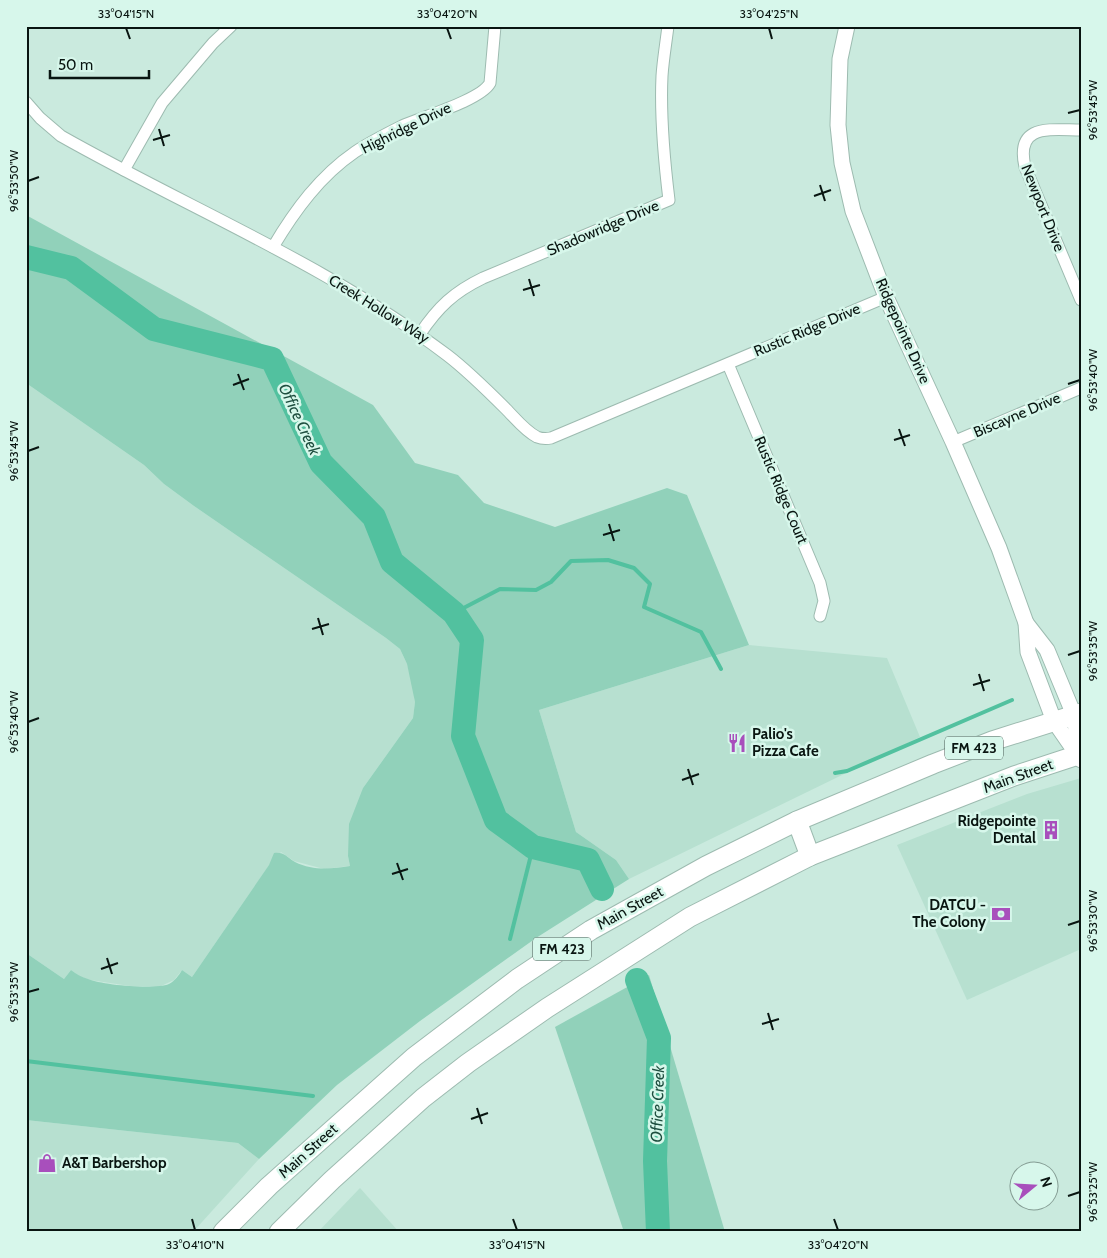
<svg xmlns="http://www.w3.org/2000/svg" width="1107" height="1258" font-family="Cabin,sans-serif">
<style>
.built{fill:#b7e0d0}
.green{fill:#91d1ba}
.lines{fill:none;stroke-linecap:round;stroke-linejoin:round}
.stream{stroke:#52c19f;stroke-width:4}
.river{stroke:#52c19f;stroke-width:24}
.minor-casing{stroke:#9dbbb0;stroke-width:13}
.tertiary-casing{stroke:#9dbbb0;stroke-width:17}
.primary-casing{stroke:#9dbbb0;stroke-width:21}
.minor{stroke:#fff;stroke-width:11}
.tertiary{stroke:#fff;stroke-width:15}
.primary{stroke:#fff;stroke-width:19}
.ticks{fill:none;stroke:#091511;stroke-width:2}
.labels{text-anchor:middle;stroke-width:5;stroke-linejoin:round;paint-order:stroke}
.shield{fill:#d7f7eb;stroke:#475952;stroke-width:1}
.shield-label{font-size:14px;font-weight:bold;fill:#091511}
.street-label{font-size:15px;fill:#091511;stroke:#d7f7eb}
.poi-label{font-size:15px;font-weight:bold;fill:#091511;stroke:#d7f7eb;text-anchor:start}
.water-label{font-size:16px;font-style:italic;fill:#1e4e3f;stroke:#d7f7eb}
.neatline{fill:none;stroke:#091511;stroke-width:2}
.ticks-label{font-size:12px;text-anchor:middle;fill:#091511}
</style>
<rect width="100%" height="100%" fill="#caeade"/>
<!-- built -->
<g class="built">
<polygon points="26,383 144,465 164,484 194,506 386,638 400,649 407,664 413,685 415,702 413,718 363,788 348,856 350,866 324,869 294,861 281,852 270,864 192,977 182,970 174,980 159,987 130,986 90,980 79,976 71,970 64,979 26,953"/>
<polygon points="749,645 887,658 920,737 629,879 616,860 576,832 539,710"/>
<polygon points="1081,778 1081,949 967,1000 897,845 1027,794"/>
<polygon points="26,1120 238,1143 259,1159 193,1232 28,1232 26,1230"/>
<polygon points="360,1188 399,1232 318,1232"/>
</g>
<!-- green -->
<g class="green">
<path d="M26,215L373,405L415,463L458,475L484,503L555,527L667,488L687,495L749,645L539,710L576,832L616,860L629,879L536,938L420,1021L337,1085L259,1159L238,1143L26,1120V953L64,979L71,970C76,974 81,977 88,979C102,985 155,990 169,984C175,981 179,975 182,970L192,977L269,865L274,853C285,852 286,857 295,862C313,871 331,869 350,866L348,856L349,824L363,788L413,718L415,702L407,664L400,649L386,638L194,506L164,484L144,465L26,383Z"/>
<polygon points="649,975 725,1232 624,1232 555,1027"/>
</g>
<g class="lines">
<!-- stream -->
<g class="stream">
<polyline points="454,613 500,589 536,590 551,582 571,561 608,560 634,568 650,584 644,607 701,632 721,669"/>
<polyline points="835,773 847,771 1012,700"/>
<polyline points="510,939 533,847"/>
<polyline points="26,1061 313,1096"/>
</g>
<!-- river -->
<g class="river">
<polyline points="26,257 71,268 154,329 272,359 321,463 374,517 392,562 454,613 472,640 463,736 496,820 533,847 588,860 602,889"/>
<polyline points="637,980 659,1038 655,1161 658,1232"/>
</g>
<!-- minor casing -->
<g class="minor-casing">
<g id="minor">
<path d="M26,102L40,118L61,136C190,209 328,265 447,355C468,371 487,390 506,409C515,418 525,431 537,437C542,439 546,439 551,438L886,297"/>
<path d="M1081,130C1050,130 1015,123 1025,167L1081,300"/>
<polyline points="124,170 162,103 213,43 231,26"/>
<path d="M273,247C295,210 320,176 355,152C370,142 386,134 402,126C422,117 481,100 490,83L495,26"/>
<path d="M420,334C438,307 454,292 483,278L669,200C664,159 660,118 662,76C663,60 666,43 668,26"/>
<polyline points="728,364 820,583 824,601 820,616"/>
<polyline points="953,442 1081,388"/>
</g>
</g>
<!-- tertiary casing -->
<g class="tertiary-casing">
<g id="tertiary">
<polyline points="847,26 840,59 838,125 842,163 853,211 886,297 953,442 999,548 1026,623 1028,652 1054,721 1081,760"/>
<polyline points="1026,623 1047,650 1074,715 1079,753"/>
</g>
</g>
<!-- primary casing -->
<g class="primary-casing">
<g id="primary">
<polyline points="797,821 810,856"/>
<polyline points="223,1232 269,1186 414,1057 517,979 591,930 706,866 797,821 933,764 992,741 1081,713"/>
<polyline points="279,1232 332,1180 423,1098 468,1063 547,1008 690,917 810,856 1014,776 1081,754"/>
</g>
</g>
<!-- minor -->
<use href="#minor" class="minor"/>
<!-- tertiary -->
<use href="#tertiary" class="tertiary"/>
<!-- primary -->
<use href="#primary" class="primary"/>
</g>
<!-- ticks -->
<path class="ticks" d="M126,28L130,39M447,28L451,39M769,28L772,39M1068,113L1080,110M159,129L164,146M153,140L170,135M28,181L39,177M820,185L825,201M814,196L831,190M529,279L534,296M523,290L540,285M238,374L244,390M1068,384L1080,380M233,385L249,379M899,429L905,446M894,440L910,435M28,451L39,447M609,524L614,541M603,535L620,530M318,618L323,635M312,629L329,624M1068,655L1080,651M979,674L984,691M973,685L990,680M28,722L39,718M688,769L693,785M682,780L699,774M397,863L403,880M392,874L408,869M1068,925L1080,921M107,958L112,974M101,969L118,963M28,992L39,989M768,1013L773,1030M762,1024L779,1019M477,1108L482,1124M471,1119L488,1113M1068,1196L1080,1192M192,1219L195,1230M513,1219L517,1230M834,1219L838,1230"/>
<!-- icons -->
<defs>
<g id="restaurant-bare" transform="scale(1.5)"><path d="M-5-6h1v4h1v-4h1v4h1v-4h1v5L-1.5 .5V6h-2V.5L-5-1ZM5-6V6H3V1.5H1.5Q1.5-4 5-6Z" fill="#a84fbc" stroke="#d7f7eb" stroke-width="2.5" paint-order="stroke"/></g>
<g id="building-bare" transform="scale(1.5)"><path d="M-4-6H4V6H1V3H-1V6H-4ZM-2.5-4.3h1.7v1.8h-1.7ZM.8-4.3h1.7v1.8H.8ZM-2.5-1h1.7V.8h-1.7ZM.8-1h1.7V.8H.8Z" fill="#a84fbc" stroke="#d7f7eb" stroke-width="2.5" paint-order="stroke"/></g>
<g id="bank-bare" transform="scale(1.5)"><path d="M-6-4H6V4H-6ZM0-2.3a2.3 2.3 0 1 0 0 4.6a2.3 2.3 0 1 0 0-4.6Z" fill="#a84fbc" stroke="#d7f7eb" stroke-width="2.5" paint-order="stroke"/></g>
<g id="shop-bare" transform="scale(1.5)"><path d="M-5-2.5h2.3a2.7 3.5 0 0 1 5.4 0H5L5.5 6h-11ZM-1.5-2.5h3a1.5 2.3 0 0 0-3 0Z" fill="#a84fbc" stroke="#d7f7eb" stroke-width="2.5" paint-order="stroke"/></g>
</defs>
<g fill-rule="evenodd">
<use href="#restaurant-bare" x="737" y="743"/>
<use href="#building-bare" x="1051" y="830"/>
<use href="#bank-bare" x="1001" y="914"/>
<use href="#shop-bare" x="47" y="1163"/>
</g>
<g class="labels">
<!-- shield labels -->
<g class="shield">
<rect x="945" y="736.5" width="58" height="23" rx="4"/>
<rect x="533" y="937.5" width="58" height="23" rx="4"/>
</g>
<g class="shield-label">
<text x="974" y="753">FM 423</text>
<text x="562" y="954">FM 423</text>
</g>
<!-- street labels -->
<g class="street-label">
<text transform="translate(406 128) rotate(-26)" y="5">Highridge Drive</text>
<text transform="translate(1043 208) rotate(68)" y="5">Newport Drive</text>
<text transform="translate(603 228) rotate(-23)" y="5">Shadowridge Drive</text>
<text transform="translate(379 309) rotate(32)" y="5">Creek Hollow Way</text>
<text transform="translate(807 330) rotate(-23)" y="5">Rustic Ridge Drive</text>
<text transform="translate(903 331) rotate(66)" y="5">Ridgepointe Drive</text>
<text transform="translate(1017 415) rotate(-23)" y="5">Biscayne Drive</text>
<text transform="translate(781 490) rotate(67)" y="5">Rustic Ridge Court</text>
<text transform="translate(1018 776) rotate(-20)" y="5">Main Street</text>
<text transform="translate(630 908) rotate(-29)" y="5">Main Street</text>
<text transform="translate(308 1151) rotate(-42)" y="5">Main Street</text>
</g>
<!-- poi labels -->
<g class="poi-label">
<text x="752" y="739">Palio's<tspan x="752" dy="17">Pizza Cafe</tspan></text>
<text x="1036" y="826" text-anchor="end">Ridgepointe<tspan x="1036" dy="17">Dental</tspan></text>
<text x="986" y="910" text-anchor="end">DATCU -<tspan x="986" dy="17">The Colony</tspan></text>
<text x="62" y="1168">A&amp;T Barbershop</text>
</g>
<!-- water labels -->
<g class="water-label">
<text transform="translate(300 419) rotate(65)" y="6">Office Creek</text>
<text transform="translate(657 1104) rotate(-88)" y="6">Office Creek</text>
</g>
</g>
<!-- border -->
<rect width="1107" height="1258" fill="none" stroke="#d7f7eb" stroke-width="55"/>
<!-- north arrow -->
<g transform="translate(1034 1186) rotate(72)"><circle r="24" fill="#d7f7eb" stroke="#859d94"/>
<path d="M0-4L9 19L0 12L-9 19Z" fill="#a84fbc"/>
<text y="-8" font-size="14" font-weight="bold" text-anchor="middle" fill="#091511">N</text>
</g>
<!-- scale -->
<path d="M50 70v8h99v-8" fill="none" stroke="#091511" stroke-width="2.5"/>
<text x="58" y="70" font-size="15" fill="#091511" stroke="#d7f7eb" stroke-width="4" paint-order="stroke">50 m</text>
<rect x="28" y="28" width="1052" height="1202" class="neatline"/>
<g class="ticks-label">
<text x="126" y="18">33°04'15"N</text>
<text x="447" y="18">33°04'20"N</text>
<text x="769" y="18">33°04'25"N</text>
<text transform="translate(1093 110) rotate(-90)" y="4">96°53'45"W</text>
<text transform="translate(14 181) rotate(-90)" y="4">96°53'50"W</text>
<text transform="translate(1093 380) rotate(-90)" y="4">96°53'40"W</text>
<text transform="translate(14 451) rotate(-90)" y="4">96°53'45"W</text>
<text transform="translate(1093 651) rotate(-90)" y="4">96°53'35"W</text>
<text transform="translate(14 722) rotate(-90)" y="4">96°53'40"W</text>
<text transform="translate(1093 921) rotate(-90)" y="4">96°53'30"W</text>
<text transform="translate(14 992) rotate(-90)" y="4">96°53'35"W</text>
<text transform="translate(1093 1192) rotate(-90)" y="4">96°53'25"W</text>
<text x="195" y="1249">33°04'10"N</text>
<text x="517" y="1249">33°04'15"N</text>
<text x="838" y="1249">33°04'20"N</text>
</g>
</svg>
